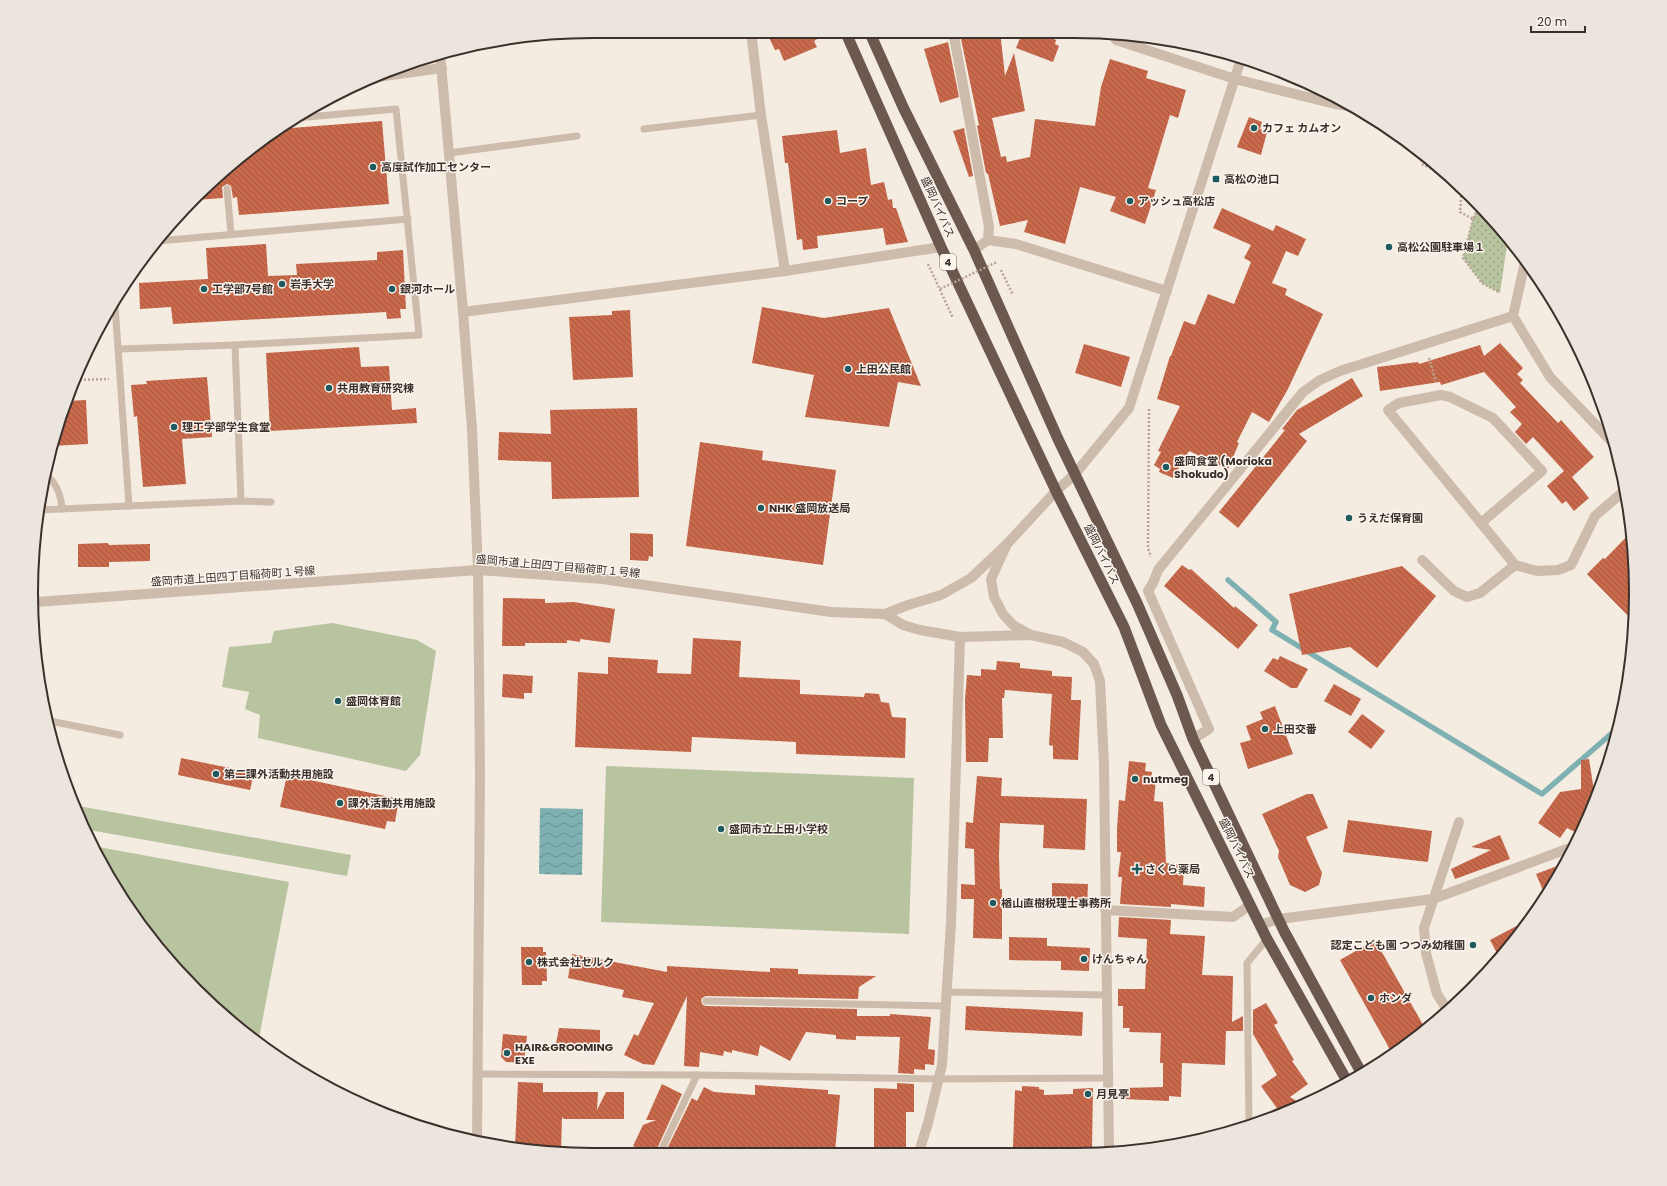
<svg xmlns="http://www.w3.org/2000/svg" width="1667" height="1186" font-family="Poppins,'Noto Sans JP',sans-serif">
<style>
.grass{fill:url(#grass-dots)}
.pitch{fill:#b8c4a0}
.water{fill:url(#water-waves)}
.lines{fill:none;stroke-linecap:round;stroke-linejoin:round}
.stream{stroke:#7fb0b2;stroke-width:5.5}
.building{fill:url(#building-back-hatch)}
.path{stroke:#b9a596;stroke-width:2.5;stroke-dasharray:2 2;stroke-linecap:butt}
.service{stroke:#cdbbac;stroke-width:7}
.minor{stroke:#cdbbac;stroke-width:10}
.tertiary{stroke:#cdbbac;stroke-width:10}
.trunk{stroke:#6c584f;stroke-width:11}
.path-bridge{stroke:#b9a596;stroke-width:2.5;stroke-dasharray:2 2;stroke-linecap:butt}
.poi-dot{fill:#1f5a5e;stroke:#fbf5ee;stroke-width:1.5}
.labels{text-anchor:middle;stroke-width:3;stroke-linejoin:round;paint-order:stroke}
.shield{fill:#fbf5ee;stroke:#756b66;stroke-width:1}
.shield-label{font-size:10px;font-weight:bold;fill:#3b302b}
.poi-label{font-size:11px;font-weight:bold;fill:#3b302b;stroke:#fbf5ee;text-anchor:start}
.street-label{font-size:11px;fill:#3b302b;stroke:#fbf5ee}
.rim{fill:none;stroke:#3b302b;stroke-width:2}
</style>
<defs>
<pattern id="grass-dots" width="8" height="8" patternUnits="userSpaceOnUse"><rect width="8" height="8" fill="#b8c4a0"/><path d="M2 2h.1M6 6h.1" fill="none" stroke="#97a083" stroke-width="1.8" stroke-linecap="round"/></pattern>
<pattern id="water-waves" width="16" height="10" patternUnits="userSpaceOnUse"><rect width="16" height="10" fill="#7fb0b2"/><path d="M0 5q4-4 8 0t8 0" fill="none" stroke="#699091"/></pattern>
<pattern id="building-back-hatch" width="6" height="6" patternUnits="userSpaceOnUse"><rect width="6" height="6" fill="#c8694b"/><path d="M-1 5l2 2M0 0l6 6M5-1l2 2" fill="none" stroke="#a4573f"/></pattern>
</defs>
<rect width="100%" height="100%" fill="#f4ebe1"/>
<!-- grass -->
<g class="grass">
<polygon points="1422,154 1443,169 1426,164"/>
<polygon points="1479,205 1497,223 1508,238 1500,293 1482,283 1463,258 1473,219"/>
</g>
<!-- pitch -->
<g class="pitch">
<polygon points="332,623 417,640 436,651 420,755 406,771 258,738 260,715 245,709 249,692 222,687 229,647 271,643 274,631"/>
<polygon points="606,766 914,778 909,934 601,922"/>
<polygon points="73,805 351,855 347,876 84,829"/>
<polygon points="93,846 289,882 258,1043 251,1039 170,963 106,874"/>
</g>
<!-- water -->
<polygon class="water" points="540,808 583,809 582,875 539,874"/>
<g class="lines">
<!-- stream -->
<polyline class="stream" points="1228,580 1276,622 1272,630 1542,794 1619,727"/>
</g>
<!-- building -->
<g class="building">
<polygon points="766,31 831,31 814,41 817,47 784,61 779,49 775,50"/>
<polygon points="964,31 1000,31 1005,76 1014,53 1025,111 992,118 1001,157 1006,156 1007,162 1030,157 1035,119 1095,126 1101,87 1110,59 1148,71 1146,78 1186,90 1178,118 1170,115 1148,188 1156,190 1145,224 1110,211 1116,197 1080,187 1065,244 1024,232 1028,220 1000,226 988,174 986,173 977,126 979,125 961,39 965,38"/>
<polygon points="1023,31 1031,31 1056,40 1055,44 1059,46 1053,62 1016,48"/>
<polygon points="948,42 959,97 940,103 924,49"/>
<polygon points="1249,117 1262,122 1260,129 1267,132 1261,155 1237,147"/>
<polygon points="382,121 389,204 239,215 237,197 233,198 231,186 227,184 222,187 223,198 196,200 278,129"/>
<polygon points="964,128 973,176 969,177 953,131"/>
<polygon points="837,130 840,153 866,148 871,185 884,182 888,200 892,199 893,208 896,208 908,242 886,245 883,228 817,236 818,248 803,250 802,239 797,240 788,163 785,163 782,136"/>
<polygon points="1222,208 1273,231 1276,225 1306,239 1298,256 1286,251 1272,283 1287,289 1285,295 1323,314 1288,389 1269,422 1252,412 1237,442 1239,443 1228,469 1189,451 1173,478 1159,472 1160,469 1154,465 1161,452 1158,451 1180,406 1157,399 1170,356 1171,356 1184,321 1195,325 1208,294 1234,304 1251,262 1244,258 1251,245 1213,228"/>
<polygon points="266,244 268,276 297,275 296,264 377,260 377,252 403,250 406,309 400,309 401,318 387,319 386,312 173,324 171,307 140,309 139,283 208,279 206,248"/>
<polygon points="762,307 824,318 889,308 921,386 898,382 889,427 805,417 814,375 752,363"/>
<polygon points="630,310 633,377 573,380 569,317 612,315 612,311"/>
<polygon points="1500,343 1523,368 1517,374 1523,380 1520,383 1558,423 1561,420 1594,457 1572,477 1589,498 1574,511 1566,501 1562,504 1547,486 1564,471 1533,437 1526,444 1515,432 1522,424 1510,412 1516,407 1484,372 1441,385 1440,382 1380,391 1377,367 1418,362 1419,364 1480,345 1484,356"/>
<polygon points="1084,344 1130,357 1121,387 1075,373"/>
<polygon points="359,347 361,367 389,366 392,410 416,408 417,423 270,431 266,353"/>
<polygon points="207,377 212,437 182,439 186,484 143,487 137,416 134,417 131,385 147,384 146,381"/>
<polygon points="1352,378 1363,396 1299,434 1307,441 1238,528 1219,512 1285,430 1282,429 1297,410"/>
<polygon points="86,400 88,444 51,446 68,401"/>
<polygon points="637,408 639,497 552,499 551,462 498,460 499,432 551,434 550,410"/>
<polygon points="700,442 763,451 762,460 836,470 823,565 686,546"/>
<polygon points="1632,531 1633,587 1635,623 1587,574 1603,558 1605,559"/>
<polygon points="630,533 653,534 653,557 649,556 648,561 630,560"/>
<polygon points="108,543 109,545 150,544 150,561 109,562 109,567 78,567 78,544"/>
<polygon points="1182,565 1189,570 1191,569 1234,608 1235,606 1258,625 1238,649 1164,586"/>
<polygon points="1402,566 1436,596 1377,668 1350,647 1302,655 1289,594"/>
<polygon points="503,598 545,599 545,603 574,602 615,609 610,643 580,639 580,642 567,640 567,643 525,643 525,646 502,646"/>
<polygon points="693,638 741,641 739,677 800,680 800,694 864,697 865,693 879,694 881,702 889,703 892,717 906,718 905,758 796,754 796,742 692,737 691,752 575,747 578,672 608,674 608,657 658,660 657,673 691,674"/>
<polygon points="1280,656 1308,669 1297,688 1291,688 1264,671 1273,658 1278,660"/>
<polygon points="997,661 1020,663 1020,668 1052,671 1052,676 1072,677 1071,700 1081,700 1078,760 1053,759 1053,746 1049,745 1052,694 1005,690 1004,698 1002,698 1003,738 989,738 988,762 966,762 965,700 967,675 981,676 981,669 996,670"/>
<polygon points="503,674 533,676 532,693 524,693 524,699 502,697"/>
<polygon points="1334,684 1361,699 1351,716 1324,701"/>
<polygon points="1275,706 1293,754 1248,769 1240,743 1251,740 1246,726 1263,719 1260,712"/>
<polygon points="1362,714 1385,731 1371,749 1348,732"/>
<polygon points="181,758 254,773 250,790 178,775"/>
<polygon points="1589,759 1595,797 1581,835 1567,828 1560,838 1538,823 1560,792 1581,789 1581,760"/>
<polygon points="1129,761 1146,763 1145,771 1152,772 1151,779 1156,779 1154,801 1163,802 1166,863 1184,865 1183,885 1205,887 1204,907 1171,904 1171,907 1120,904 1122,877 1118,877 1121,852 1117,852 1117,829 1119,800 1125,801"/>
<polygon points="287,775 399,799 395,822 387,821 385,829 280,807"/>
<polygon points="977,776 1002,778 1001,796 1087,799 1085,850 1043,848 1044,825 1000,823 999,856 1000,889 1002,889 1002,939 973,938 974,899 961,899 961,884 975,885 974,849 965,848 966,822 973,823"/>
<polygon points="1307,794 1313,794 1328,828 1306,837 1322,873 1319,885 1305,892 1290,885 1278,857 1279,851 1262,814"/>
<polygon points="1348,820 1432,831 1428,862 1343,852"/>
<polygon points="1500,835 1510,859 1455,879 1451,869 1491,850 1471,847"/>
<polygon points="1565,863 1558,873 1545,895 1536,874"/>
<polygon points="1052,883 1088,884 1087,908 1061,907 1061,901 1052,901"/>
<polygon points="1119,917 1171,920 1170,934 1205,936 1202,975 1233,976 1232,1022 1243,1016 1243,1031 1226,1031 1225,1065 1182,1063 1181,1097 1169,1096 1169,1101 1123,1099 1123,1088 1163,1087 1163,1063 1160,1063 1161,1033 1129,1032 1130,1028 1123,1028 1123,1006 1118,1006 1118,989 1145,989 1147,939 1118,937"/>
<polygon points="1530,919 1520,935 1499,957 1490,940"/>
<polygon points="1009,937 1047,938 1047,946 1090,948 1089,971 1061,970 1061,961 1009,960"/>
<polygon points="1375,940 1426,1030 1393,1055 1340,960"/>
<polygon points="521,947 543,947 543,952 546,952 547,981 542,981 542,985 522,985"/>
<polygon points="572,954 667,972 667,966 770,972 770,968 798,969 798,974 876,976 859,987 858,999 706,996 702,998 701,1001 703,1005 706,1006 857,1009 857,1016 890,1016 890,1014 931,1017 928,1049 935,1050 934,1065 925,1064 925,1070 914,1069 914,1074 898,1073 900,1037 856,1036 856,1040 836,1039 836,1035 806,1032 790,1061 760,1045 758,1056 732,1050 732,1053 724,1051 723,1056 700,1052 699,1067 684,1066 687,996 654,1065 643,1064 624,1055 634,1034 638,1036 654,1003 622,997 624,990 568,978"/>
<polygon points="1266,1003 1278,1023 1274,1025 1294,1060 1292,1061 1308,1084 1290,1097 1303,1105 1289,1112 1281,1114 1261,1086 1277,1075 1253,1034 1253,1010"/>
<polygon points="966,1006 1083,1012 1082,1036 965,1030"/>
<polygon points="559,1028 600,1030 600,1051 555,1049"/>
<polygon points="503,1034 527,1036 524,1063 506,1062 501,1057"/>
<polygon points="518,1082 543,1083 543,1092 598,1092 597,1110 606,1092 624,1092 624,1119 564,1119 562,1117 561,1154 515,1147"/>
<polygon points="897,1083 914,1084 914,1112 906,1112 906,1152 874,1152 874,1088 897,1089"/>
<polygon points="662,1084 682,1094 655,1153 650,1153 633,1146 643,1125 656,1120 646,1120"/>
<polygon points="755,1085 828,1090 828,1094 840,1095 835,1152 665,1153 692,1098 697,1101 704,1087 714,1092 755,1095"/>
<polygon points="1022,1086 1039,1087 1039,1089 1044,1090 1044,1095 1073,1094 1073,1089 1093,1088 1092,1148 1013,1147 1015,1090 1022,1091"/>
</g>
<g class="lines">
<!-- path -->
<g class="path">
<polyline points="1419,152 1423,165 1449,174"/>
<polyline points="1462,188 1460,212 1473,219 1479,205"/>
<polyline points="1473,219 1463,258 1482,283 1500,293"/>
<polyline points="928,264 953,318"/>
<polyline points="1001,270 1013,295"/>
<polyline points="1429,358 1436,382"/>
<polyline points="76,380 109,379"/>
<polyline points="1149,409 1148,548 1151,557"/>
</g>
<!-- service -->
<g class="service">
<polyline points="644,129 761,115"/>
<polyline points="449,153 577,136"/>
<polyline points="227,189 231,234"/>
<polyline points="158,241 408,219"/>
<polyline points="115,305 129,506"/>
<polyline points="235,345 241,501"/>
<polyline points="119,349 235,345 419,335 396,109 296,118"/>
<path d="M45,474C56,482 61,496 62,509"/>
<polyline points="38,510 241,501 271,502"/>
<polyline points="50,721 120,735"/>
<polyline points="946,992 1107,995"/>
<polyline points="706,1001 945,1006"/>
<polyline points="477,1074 697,1075 938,1079 1108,1078"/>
<polyline points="1249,1123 1247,963 1267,939"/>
<polyline points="660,1153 697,1075"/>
</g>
<!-- minor -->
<g class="minor">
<polyline points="751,31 761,115 785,271"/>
<polyline points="953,31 989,227 988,240 974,250"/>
<polyline points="1116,40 1235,79 1335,104 1355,107"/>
<polyline points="988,240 1016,244 1167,291"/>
<polyline points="1525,262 1513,316 1550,377 1614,444"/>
<polyline points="463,312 785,271 941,247"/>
<polygon points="1441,395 1450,397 1493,418 1542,471 1481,523 1388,410 1399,403"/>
<polyline points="1481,523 1515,565 1537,571 1558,570 1571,565 1595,516 1624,491"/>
<polyline points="1007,544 991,579 994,597 1003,614 1013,625 1031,635"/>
<polyline points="1422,560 1454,591 1467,597 1480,593 1515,565"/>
<polyline points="885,614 903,625 920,630 960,637 1031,635 1063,642 1083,652 1094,664 1100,681 1104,765 1109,1150"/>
<polyline points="1193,739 1209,729 1148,591 1153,583 1158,570 1303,392 1320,380 1340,371 1513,316"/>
<polyline points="1105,910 1233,917 1250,905"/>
<polyline points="1260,925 1279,919 1433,899 1575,846"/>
<polyline points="1448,1011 1437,994 1426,953 1424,928 1459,822"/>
<polyline points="919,1152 928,1123 942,1065 951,923 960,637"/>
</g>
<!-- tertiary -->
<g class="tertiary">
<polyline points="440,53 463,312 472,429 478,570 480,774 477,1141"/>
<polyline points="370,78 442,68"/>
<polyline points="36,602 478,570 603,579 831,612 885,614 908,605 941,595 971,578 1007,544 1056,491 1075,474 1129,408 1241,59"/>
</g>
<!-- trunk -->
<g class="trunk">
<polyline points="845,31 941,247 1056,491 1124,627 1161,725 1267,939 1347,1081"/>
<polyline points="869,31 903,107 974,250 1058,439 1137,603 1177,695 1193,739 1284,931 1362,1074"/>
</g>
<!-- path-bridge -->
<polyline class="path-bridge" points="940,289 997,262"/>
</g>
<!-- markers -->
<g class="poi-dot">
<circle cx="1254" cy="128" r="4"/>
<circle cx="373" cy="167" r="4"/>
<rect x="1212" y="175" width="8" height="8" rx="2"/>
<circle cx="828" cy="201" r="4"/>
<circle cx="1130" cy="201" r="4"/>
<circle cx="1389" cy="247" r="4"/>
<circle cx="282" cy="284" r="4"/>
<circle cx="204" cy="289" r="4"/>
<circle cx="392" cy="289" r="4"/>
<circle cx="848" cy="369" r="4"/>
<circle cx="329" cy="388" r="4"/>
<circle cx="174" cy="427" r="4"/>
<circle cx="1166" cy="467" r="4"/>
<circle cx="761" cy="508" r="4"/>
<circle cx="1349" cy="518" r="4"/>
<circle cx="338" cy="701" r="4"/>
<circle cx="1265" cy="729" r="4"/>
<circle cx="216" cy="774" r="4"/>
<circle cx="1135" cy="779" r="4"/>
<circle cx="340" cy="803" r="4"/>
<circle cx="721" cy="829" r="4"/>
<path d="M1135 863h4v4h4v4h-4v4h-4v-4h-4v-4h4z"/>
<circle cx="993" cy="903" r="4"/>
<circle cx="1473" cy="945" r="4"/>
<circle cx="1084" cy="959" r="4"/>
<circle cx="529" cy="962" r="4"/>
<circle cx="1371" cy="998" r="4"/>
<circle cx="507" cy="1053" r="4"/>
<circle cx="1088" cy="1094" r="4"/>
</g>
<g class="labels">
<!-- shield labels -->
<g class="shield">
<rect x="940" y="254" width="16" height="16" rx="3"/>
<rect x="1203" y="769" width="16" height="16" rx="3"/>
</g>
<g class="shield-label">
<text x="948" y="266">4</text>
<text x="1211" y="781">4</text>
</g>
<!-- poi labels -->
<g class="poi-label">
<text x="1262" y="132">カフェ カムオン</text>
<text x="381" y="171">高度試作加工センター</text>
<text x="1224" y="183">高松の池口</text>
<text x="836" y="205">コープ</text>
<text x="1138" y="205">アッシュ高松店</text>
<text x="1397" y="251">高松公園駐車場１</text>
<text x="290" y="288">岩手大学</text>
<text x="212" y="293">工学部7号館</text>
<text x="400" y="293">銀河ホール</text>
<text x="856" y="373">上田公民館</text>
<text x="337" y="392">共用教育研究棟</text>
<text x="182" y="431">理工学部学生食堂</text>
<text x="1174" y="465">盛岡食堂 (Morioka<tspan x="1174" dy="13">Shokudo)</tspan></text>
<text x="769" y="512">NHK 盛岡放送局</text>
<text x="1357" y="522">うえだ保育園</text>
<text x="346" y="705">盛岡体育館</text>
<text x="1273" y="733">上田交番</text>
<text x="224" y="778">第二課外活動共用施設</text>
<text x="1143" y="783">nutmeg</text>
<text x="348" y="807">課外活動共用施設</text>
<text x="729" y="833">盛岡市立上田小学校</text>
<text x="1145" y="873">さくら薬局</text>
<text x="1001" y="907">楢山直樹税理士事務所</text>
<text x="1465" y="949" text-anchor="end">認定こども園 つつみ幼稚園</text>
<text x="1092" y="963">けんちゃん</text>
<text x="537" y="966">株式会社セルク</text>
<text x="1379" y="1002">ホンダ</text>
<text x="515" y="1051">HAIR&amp;GROOMING<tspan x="515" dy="13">EXE</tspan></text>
<text x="1096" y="1098">月見亭</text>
</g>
<!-- street labels -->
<g class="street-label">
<text transform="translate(938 207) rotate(66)" y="4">盛岡バイパス</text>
<text transform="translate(1102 554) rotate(64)" y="4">盛岡バイパス</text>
<text transform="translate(558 566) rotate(5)" y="4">盛岡市道上田四丁目稲荷町１号線</text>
<text transform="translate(233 576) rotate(-4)" y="4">盛岡市道上田四丁目稲荷町１号線</text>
<text transform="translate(1237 848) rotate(64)" y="4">盛岡バイパス</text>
</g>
</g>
<!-- crop -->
<path d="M0 0H1667V1186H0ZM593 38H1074A555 555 0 0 1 1629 593V593A555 555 0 0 1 1074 1148H593A555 555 0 0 1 38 593V593A555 555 0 0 1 593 38Z" fill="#ece5de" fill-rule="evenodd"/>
<path class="rim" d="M593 38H1074A555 555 0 0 1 1629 593V593A555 555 0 0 1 1074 1148H593A555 555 0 0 1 38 593V593A555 555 0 0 1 593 38Z"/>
<!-- scale -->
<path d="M1531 26v6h54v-6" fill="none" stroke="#3b302b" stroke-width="2"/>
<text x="1537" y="26" font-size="12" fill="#3b302b" stroke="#fbf5ee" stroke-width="3" paint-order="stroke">20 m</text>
</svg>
